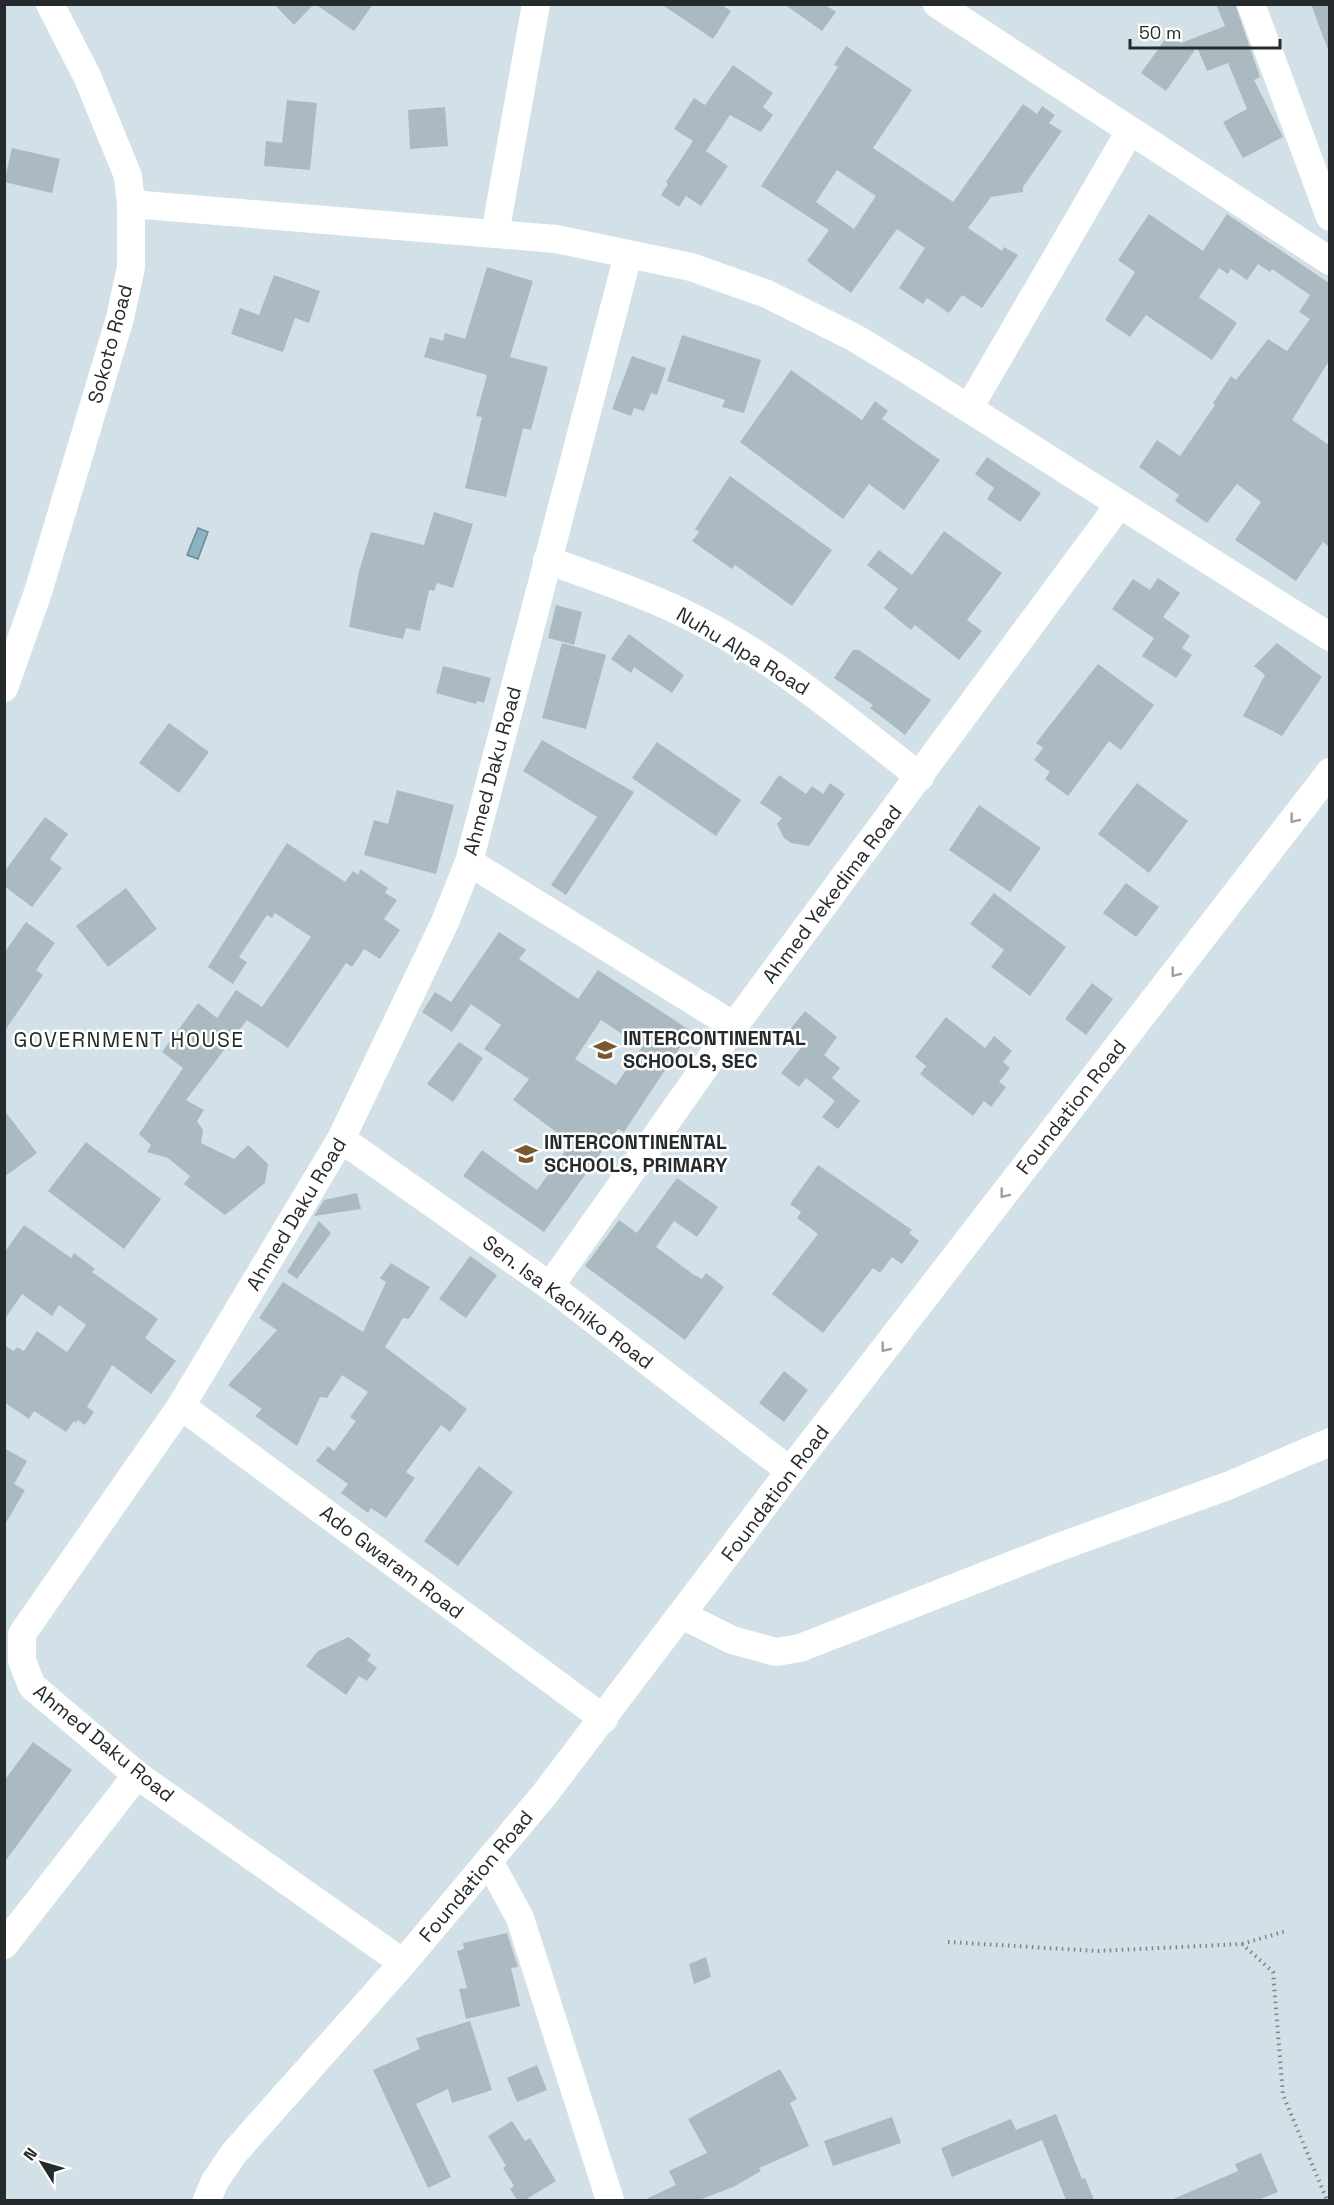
<svg xmlns="http://www.w3.org/2000/svg" width="1334" height="2205" font-family="'Space Grotesk',sans-serif">
<style>
.water{fill:#8ab3c4;stroke:#6c8a97;stroke-width:1.5}
.building{fill:#abbac1;fill-rule:evenodd}
.lines{fill:none;stroke-linecap:round;stroke-linejoin:round}
.path{stroke:#7b858a;stroke-width:4;stroke-dasharray:1.5 4.5;stroke-linecap:butt}
.minor{stroke:#fff;stroke-width:28}
.oneway{stroke:#9da0a0}
.labels{text-anchor:middle;stroke-width:5;stroke-linejoin:round;paint-order:stroke}
.street-label{font-size:20px;fill:#252b2d;stroke:#fff}
.poi-label{font-size:20px;font-weight:bold;fill:#252b2d;stroke:#fff;text-anchor:start}
.neighbourhood-label{font-size:21px;letter-spacing:1.5px;fill:#252b2d;stroke:#fff}
</style>
<rect width="100%" height="100%" fill="#d2e1e8"/>
<!-- water -->
<polygon class="water" points="198,528 208,532 198,559 187,555"/>
<!-- building -->
<g class="building">
<polygon points="274,4 314,4 294,25"/>
<polygon points="315,4 373,4 354,31"/>
<polygon points="661,4 720,4 731,11 713,39"/>
<polygon points="784,4 824,4 836,12 822,31"/>
<polygon points="1216,4 1235,4 1260,77 1254,80 1283,137 1243,158 1223,122 1247,109 1228,63 1207,71 1197,47 1166,91 1141,73 1169,34 1181,43 1225,26"/>
<polygon points="1311,4 1329,4 1329,50 1328,50"/>
<path d="M846,46L912,90L873,148L953,202L1023,104L1037,114L1042,106L1055,115L1049,123L1062,131L1023,187V192L991,197L968,228L1002,251L1004,247L1018,255L982,308L962,295L949,313L927,298L923,304L899,288L925,248L897,229L851,293L807,261L829,230L761,186L838,67L834,65ZM837,170L876,196L854,229L816,202Z"/>
<polygon points="733,65 773,93 763,107 773,115 761,132 730,115 706,151 728,166 701,206 686,196 679,207 661,195 668,184 666,182 693,141 674,129 694,98 705,105"/>
<polygon points="287,100 317,103 310,170 264,166 266,141 282,143"/>
<polygon points="445,107 448,146 410,149 408,110"/>
<polygon points="12,148 60,159 52,193 4,182"/>
<polygon points="1149,214 1203,251 1227,214 1329,283 1329,361 1292,420 1329,445 1329,547 1323,542 1296,581 1235,540 1261,502 1237,484 1207,523 1175,501 1179,495 1139,467 1157,440 1180,456 1215,405 1213,403 1231,376 1236,380 1268,339 1287,351 1310,319 1299,312 1310,295 1272,269 1270,272 1258,264 1247,280 1231,269 1228,274 1219,268 1199,297 1237,323 1212,360 1146,315 1130,337 1105,320 1135,272 1118,260"/>
<polygon points="487,267 533,281 510,357 548,367 531,430 523,428 506,497 465,488 482,417 476,416 487,375 424,357 430,337 443,341 445,333 465,339"/>
<polygon points="274,275 320,291 309,323 295,318 283,352 231,334 240,308 259,315"/>
<polygon points="682,335 761,360 744,413 722,407 725,400 667,381"/>
<polygon points="632,356 666,368 657,395 651,393 644,411 634,408 631,416 612,409"/>
<polygon points="791,370 862,420 875,401 888,411 882,419 940,460 904,510 869,484 843,519 740,442"/>
<polygon points="987,457 1041,493 1020,522 987,499 994,488 975,474"/>
<polygon points="730,476 832,550 792,606 735,565 732,569 692,541 699,532 695,529"/>
<polygon points="434,512 473,524 453,588 437,583 434,591 429,590 420,631 406,628 403,639 349,627 359,571 371,532 424,545"/>
<polygon points="944,531 1002,573 967,620 982,631 959,660 915,625 911,630 884,608 898,589 867,565 879,550 912,575"/>
<polygon points="1158,578 1180,593 1163,617 1190,636 1182,648 1192,655 1176,678 1142,656 1154,638 1112,609 1133,579 1150,590"/>
<polygon points="556,605 582,612 574,645 548,638"/>
<polygon points="629,634 684,675 672,693 634,667 631,673 611,659"/>
<polygon points="562,643 606,655 586,729 542,718"/>
<polygon points="1277,643 1322,677 1282,736 1243,716 1265,675 1254,666"/>
<polygon points="853,650 859,650 931,700 905,735 870,708 873,705 834,678"/>
<polygon points="1098,664 1154,705 1121,750 1109,741 1068,796 1045,779 1050,772 1034,760 1043,748 1036,743"/>
<polygon points="443,666 491,678 484,703 477,701 476,704 436,693"/>
<polygon points="169,723 209,752 179,793 139,763"/>
<polygon points="542,740 634,792 566,895 551,885 597,817 523,771"/>
<polygon points="657,742 741,800 716,836 632,778"/>
<polygon points="779,775 806,794 812,786 823,794 830,783 845,794 809,846 791,843 784,838 777,824 782,818 760,803"/>
<polygon points="1137,783 1188,821 1149,873 1098,834"/>
<polygon points="397,790 454,805 436,874 364,855 374,820 388,824"/>
<polygon points="979,805 1041,848 1010,892 949,850"/>
<polygon points="45,817 68,834 50,859 62,868 32,907 4,886 4,872"/>
<polygon points="287,843 345,882 353,871 359,875 360,869 388,888 385,893 397,900 384,919 400,930 380,959 364,949 352,967 346,963 288,1048 247,1020 186,1100 204,1110 197,1121 203,1130 201,1143 234,1159 248,1145 268,1164 265,1183 225,1215 184,1184 190,1176 168,1158 147,1152 151,1145 139,1134 183,1068 162,1052 198,1003 217,1018 236,990 262,1007 311,937 275,913 272,918 267,915 239,957 247,962 233,984 208,967"/>
<polygon points="1126,883 1159,907 1136,937 1103,913"/>
<polygon points="126,888 157,929 108,967 76,926"/>
<polygon points="994,893 1066,947 1030,996 991,967 1004,950 970,924"/>
<polygon points="26,922 55,943 36,970 43,975 4,1032 4,953"/>
<path d="M499,932L526,950L519,959L578,999L598,970L691,1031L624,1132L618,1129L544,1232L463,1176L482,1150L537,1190L571,1143L513,1100L529,1079L484,1049L501,1025L471,1004L452,1032L422,1012L435,992L451,1002ZM601,1020L642,1047L616,1085L575,1059Z"/>
<polygon points="1092,983 1113,999 1086,1035 1065,1019"/>
<polygon points="805,1011 837,1037 824,1055 840,1068 832,1078 860,1101 838,1129 822,1117 835,1101 806,1078 799,1087 781,1073 804,1044 788,1032"/>
<polygon points="946,1017 985,1048 994,1036 1012,1051 1003,1062 1010,1068 999,1082 1006,1087 991,1107 984,1101 973,1116 920,1074 926,1066 915,1057"/>
<polygon points="459,1042 483,1058 453,1102 427,1084"/>
<polygon points="4,1110 37,1153 4,1177"/>
<polygon points="86,1142 161,1199 124,1249 48,1191"/>
<polygon points="818,1165 912,1230 909,1233 919,1241 902,1264 892,1257 880,1273 873,1268 823,1333 772,1294 818,1234 797,1218 801,1212 790,1204"/>
<polygon points="677,1178 718,1207 697,1237 674,1221 656,1247 694,1275 702,1279 706,1273 724,1287 685,1340 585,1266 619,1220 637,1233"/>
<polygon points="357,1193 361,1209 314,1216 324,1200"/>
<polygon points="319,1221 331,1233 297,1279 287,1272"/>
<polygon points="24,1225 71,1258 74,1253 95,1269 92,1272 158,1319 145,1338 176,1361 151,1394 112,1365 87,1407 94,1412 85,1425 78,1420 76,1423 74,1421 66,1432 34,1411 29,1419 4,1402 4,1345 14,1351 17,1347 24,1351 37,1331 67,1352 86,1325 59,1305 52,1316 22,1294 4,1320 4,1253"/>
<polygon points="470,1256 497,1275 466,1318 439,1299"/>
<polygon points="391,1263 430,1287 409,1319 403,1318 385,1347 467,1409 450,1432 441,1425 406,1472 415,1478 386,1518 371,1508 368,1513 341,1493 348,1484 316,1461 328,1446 334,1451 356,1421 350,1417 368,1392 342,1375 327,1398 320,1397 297,1446 255,1416 262,1409 228,1385 277,1330 259,1318 283,1282 363,1332 386,1282 380,1278"/>
<polygon points="784,1371 808,1390 784,1422 759,1403"/>
<polygon points="4,1448 27,1461 14,1484 25,1490 4,1526"/>
<polygon points="479,1466 513,1492 458,1566 424,1541"/>
<polygon points="349,1637 371,1655 367,1660 377,1668 367,1681 359,1676 346,1695 306,1666 318,1651"/>
<polygon points="33,1742 72,1770 4,1863 4,1781"/>
<polygon points="507,1933 518,1967 511,1968 520,2006 466,2019 459,1989 467,1988 457,1951 464,1949 463,1943"/>
<polygon points="706,1957 711,1977 694,1984 689,1964"/>
<polygon points="470,2021 492,2090 452,2103 448,2089 416,2104 451,2177 428,2188 373,2070 420,2049 416,2038"/>
<polygon points="537,2065 547,2090 517,2102 507,2078"/>
<polygon points="780,2069 797,2099 790,2103 809,2146 759,2168 761,2171 733,2187 699,2200 644,2200 676,2185 669,2171 707,2153 688,2119"/>
<polygon points="1056,2114 1082,2179 1085,2178 1094,2200 1066,2200 1042,2140 952,2177 941,2148 1011,2119 1016,2130"/>
<polygon points="892,2117 901,2143 833,2166 824,2141"/>
<polygon points="512,2121 525,2141 530,2138 556,2181 525,2200 517,2200 510,2189 514,2186 503,2168 506,2166 488,2136"/>
<polygon points="1261,2153 1278,2192 1258,2200 1171,2200 1238,2171 1235,2164"/>
</g>
<g class="lines">
<!-- path -->
<g class="path">
<polyline points="948,1942 1097,1951 1242,1944 1273,1972 1283,2095 1327,2200"/>
<polyline points="1242,1944 1286,1931"/>
</g>
<!-- minor -->
<g class="minor">
<polyline points="937,4 1330,261"/>
<polyline points="1251,4 1330,217"/>
<polyline points="131,204 556,239 691,267 767,294 855,338 911,372 1330,637"/>
<polyline points="495,234 536,4"/>
<polyline points="969,408 1130,131"/>
<path d="M547,560C591,576 637,591 679,611C768,653 844,717 920,777"/>
<polyline points="4,688 38,592 120,318 131,267 131,204 128,176 87,76 50,4"/>
<polyline points="469,862 734,1026"/>
<polyline points="341,1139 550,1286 790,1471"/>
<polyline points="550,1286 734,1026 1119,505"/>
<polyline points="181,1406 604,1719"/>
<polyline points="682,1615 732,1640 776,1652 800,1648 1051,1550 1230,1485 1330,1442"/>
<polyline points="489,1861 520,1918 610,2200"/>
<polyline points="4,1945 137,1775"/>
<polyline points="403,1963 137,1775 32,1686 22,1661 22,1634 181,1406 341,1139 445,922 469,862 628,255"/>
<polyline points="207,2200 215,2181 234,2153 403,1963 544,1795 790,1471 1330,772"/>
</g>
</g>
<!-- one-way arrows -->
<defs><path id="oneway-chevron" d="M-2-3.5L2.5 0L-2 3.5" fill="none" stroke-width="1.6" stroke-linecap="round" stroke-linejoin="round" transform="scale(1.5)"/></defs>
<g class="oneway">
<use href="#oneway-chevron" transform="translate(1294 819) rotate(128)"/>
<use href="#oneway-chevron" transform="translate(1175 973) rotate(128)"/>
<use href="#oneway-chevron" transform="translate(1004 1194) rotate(128)"/>
<use href="#oneway-chevron" transform="translate(885 1348) rotate(128)"/>
</g>
<!-- icons -->
<defs>
<g id="school-bare" transform="scale(1.8)"><path d="M0-5L7-2L0 1L-7-2ZM-4 1L0 2.5L4 1V4Q0 6-4 4Z" fill="#7b5930" stroke="#fff" stroke-width="2.5" paint-order="stroke"/></g>
</defs>
<g fill-rule="evenodd">
<use href="#school-bare" x="605" y="1050"/>
<use href="#school-bare" x="526" y="1154"/>
</g>
<g class="labels">
<!-- street labels -->
<g class="street-label">
<text transform="translate(110 344) rotate(-75)" y="7">Sokoto Road</text>
<text transform="translate(743 651) rotate(31)" y="7">Nuhu Alpa Road</text>
<text transform="translate(492 771) rotate(-75)" y="7">Ahmed Daku Road</text>
<text transform="translate(832 894) rotate(-53)" y="7">Ahmed Yekedima Road</text>
<text transform="translate(1071 1107) rotate(-52)" y="7">Foundation Road</text>
<text transform="translate(296 1214) rotate(-59)" y="7">Ahmed Daku Road</text>
<text transform="translate(568 1302) rotate(37)" y="7">Sen. Isa Kachiko Road</text>
<text transform="translate(775 1493) rotate(-53)" y="7">Foundation Road</text>
<text transform="translate(392 1562) rotate(37)" y="7">Ado Gwaram Road</text>
<text transform="translate(104 1743) rotate(39)" y="7">Ahmed Daku Road</text>
<text transform="translate(476 1876) rotate(-50)" y="7">Foundation Road</text>
</g>
<!-- poi labels -->
<g class="poi-label">
<text x="623" y="1045">INTERCONTINENTAL<tspan x="623" dy="23">SCHOOLS, SEC</tspan></text>
<text x="544" y="1149">INTERCONTINENTAL<tspan x="544" dy="23">SCHOOLS, PRIMARY</tspan></text>
</g>
<!-- neighbourhood labels -->
<g class="neighbourhood-label">
<text x="129" y="1047">GOVERNMENT HOUSE</text>
</g>
</g>
<!-- border -->
<rect width="1334" height="2205" fill="none" stroke="#252b2d" stroke-width="12"/>
<!-- north arrow -->
<g transform="translate(42 2163) rotate(307)" stroke="#ffffff" stroke-width="4.5" paint-order="stroke">
<path d="M0-4.5L10 22L0 15L-10 22Z" fill="#252b2d"/>
<text y="-9" font-size="16" font-weight="bold" text-anchor="middle" fill="#252b2d">N</text>
</g>
<!-- scale -->
<path d="M1130 39v9h150v-9" fill="none" stroke="#252b2d" stroke-width="3"/>
<text x="1139" y="39" font-size="18" fill="#252b2d" stroke="#ffffff" stroke-width="4.5" paint-order="stroke">50 m</text>
</svg>
